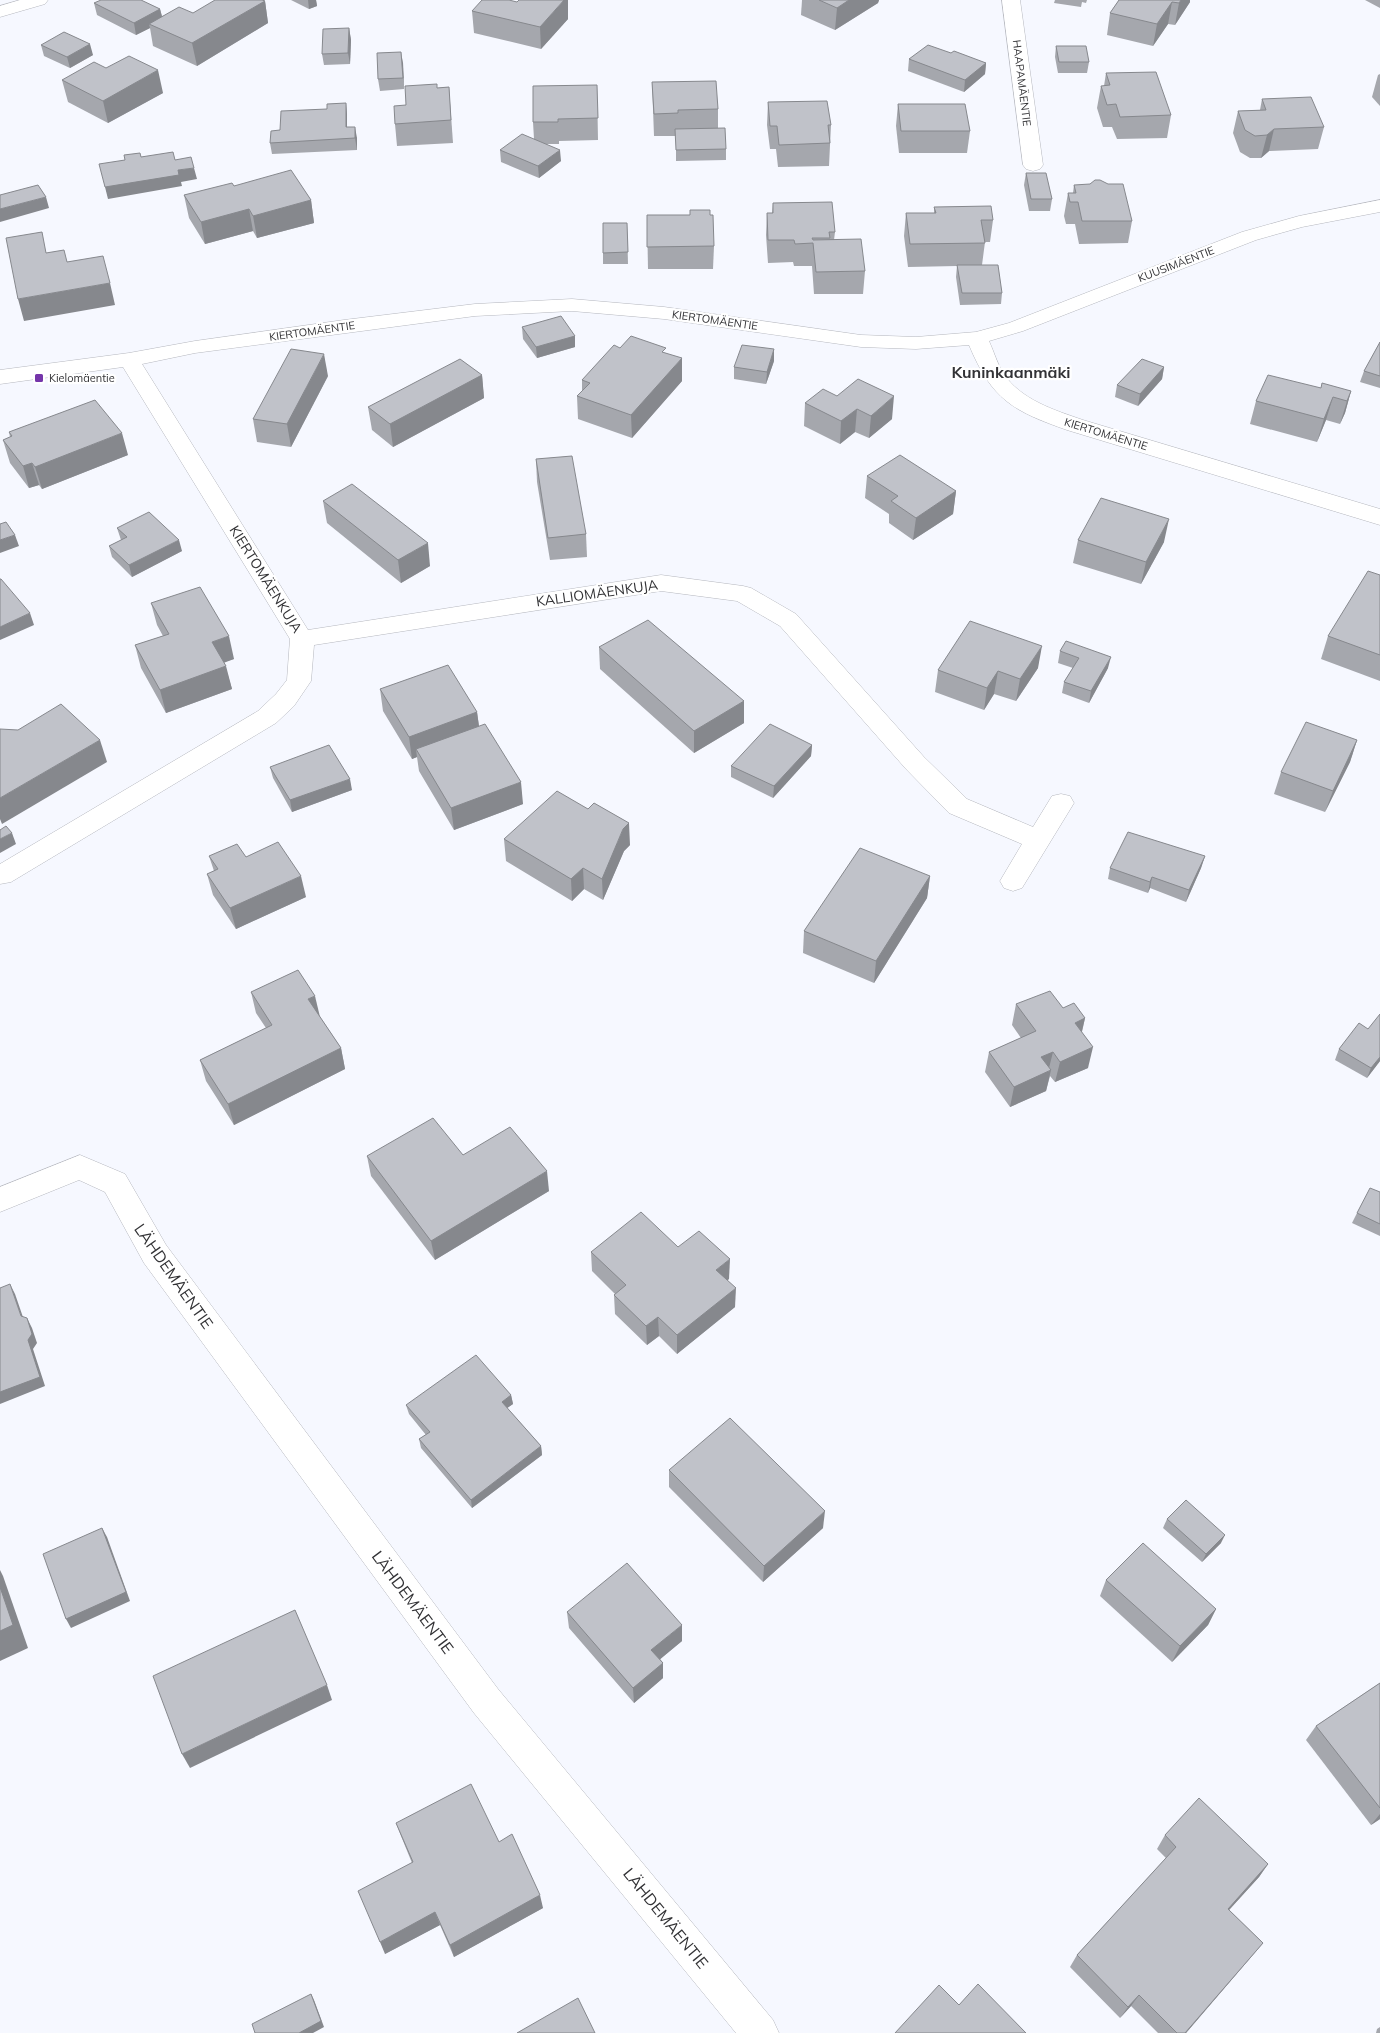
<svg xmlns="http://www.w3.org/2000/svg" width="1380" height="2033" font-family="Mulish,sans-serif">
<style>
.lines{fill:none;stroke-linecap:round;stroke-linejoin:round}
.minor-casing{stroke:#b5b7be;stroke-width:1}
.minor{fill:#fff;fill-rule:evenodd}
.wall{fill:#a5a7ad}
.shaded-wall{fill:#86888d}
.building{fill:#c0c2c9;stroke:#86888d}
.poi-dot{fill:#7535aa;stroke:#fff;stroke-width:2}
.labels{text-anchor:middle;stroke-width:4.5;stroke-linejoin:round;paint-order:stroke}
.far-street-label{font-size:11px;fill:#333336;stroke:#fff}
.far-poi-label{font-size:11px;fill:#333336;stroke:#fff;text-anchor:start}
.street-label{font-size:14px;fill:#333336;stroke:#fff}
.far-district-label{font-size:16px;font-weight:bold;fill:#333336;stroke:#fff}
.near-street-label{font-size:16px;fill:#333336;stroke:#fff}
</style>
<rect width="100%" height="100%" fill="#f6f8ff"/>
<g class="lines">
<!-- minor casing -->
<g class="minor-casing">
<g id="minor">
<polygon points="20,0 48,0 45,4 0,17 0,6"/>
<polygon points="1002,0 1020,0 1043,165 1040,169 1033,171 1026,169 1023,165"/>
<path d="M1380,200V212L1302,227L1256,240L1023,331L989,341C994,352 997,363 1003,373C1021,400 1054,410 1083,420L1380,509V525L1067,430C1013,411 992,400 969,345L916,349L861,347L664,319L572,311L475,316L195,353L142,364L308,630L661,575L743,586L751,588L796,614L924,757L967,799L1033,827L1052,796L1061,794L1070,796L1074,803L1022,888L1013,891L1004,888L1000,881L1022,844L949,813L906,769L780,626L737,601L661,591L314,645L311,681L294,706L276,723L11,882L0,884V864L258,711L276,694L287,680L290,639L123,367L0,384V370L129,353L195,341L344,320L475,304L572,299L664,307L861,335L916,337L976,332L1009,323L1242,232L1299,216Z"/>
<polygon points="80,1155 125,1174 166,1245 498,1689 773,2020 779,2033 736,2033 474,1713 144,1263 105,1192 79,1180 0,1212 0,1187"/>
</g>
</g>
<!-- minor -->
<use href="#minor" class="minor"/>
</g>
<!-- wall -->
<g class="wall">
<polygon points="291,0 316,0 317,6 309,9"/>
<polygon points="802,0 879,0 878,3 835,30 801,15"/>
<polygon points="1055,0 1087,0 1086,3 1082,2 1081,7 1054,3"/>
<polygon points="1119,0 1190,2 1175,25 1168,24 1153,46 1107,35 1110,13"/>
<polygon points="1365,0 1380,0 1380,8"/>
<polygon points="265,1 268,23 197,66 153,46 150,28 136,35 97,15 94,3 160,9 162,16 193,13"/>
<polygon points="517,2 568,19 541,49 474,33 472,11"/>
<polygon points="349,28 351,40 350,64 324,65 322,54"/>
<polygon points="41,45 93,55 70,68 44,56"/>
<polygon points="1056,46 1089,62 1087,73 1058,73 1055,57"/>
<polygon points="951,53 986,63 985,74 964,92 908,71 909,59"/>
<polygon points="403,63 404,89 380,91 378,79"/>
<polygon points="106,68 163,93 108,123 68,102 62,80"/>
<polygon points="1106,73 1171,115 1167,138 1117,139 1112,127 1103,127 1097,108 1101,86 1104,86"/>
<polygon points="1380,74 1380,106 1372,97 1378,75"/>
<polygon points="652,82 718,109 718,128 726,149 726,160 676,161 676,136 654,136"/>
<polygon points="597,85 598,140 559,141 559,144 547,144 561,161 539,178 501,162 500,150 534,139 533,122"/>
<polygon points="449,87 453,143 397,146 395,124 406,105 437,88"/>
<polygon points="1262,99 1324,127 1318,149 1269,151 1261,158 1250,158 1240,152 1233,133 1238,111 1260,110"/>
<polygon points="768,102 831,125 829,166 778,167 776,149 770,149 767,125"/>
<polygon points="346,103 347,115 347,127 357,138 357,150 272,154 270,143 280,130 327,109"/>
<polygon points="898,104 970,131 967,153 899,153 896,126"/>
<polygon points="1026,173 1052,199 1050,211 1029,211 1024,185"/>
<polygon points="1074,185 1132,221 1128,243 1079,244 1075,224 1066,224 1064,216 1068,193 1073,193"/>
<polygon points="234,186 311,200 314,223 257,238 253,231 205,244 189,218 184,195"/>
<polygon points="773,203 835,232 834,240 865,271 863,294 814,294 812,266 794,266 793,262 768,263 766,235 767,213 772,213"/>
<polygon points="934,207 993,220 990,242 985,242 982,265 1002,293 1001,304 960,305 956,277 957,266 908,267 904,236 906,213 934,213"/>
<polygon points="647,215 714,246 713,269 648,269"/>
<polygon points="627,223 628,264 603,264 603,253"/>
<polygon points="522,327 575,336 575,347 537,358 523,339"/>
<polygon points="1380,342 1380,388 1360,382 1364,371"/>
<polygon points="620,348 666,353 682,381 632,438 578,419 577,396 582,391 582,380"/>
<polygon points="774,361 766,384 734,379 734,367"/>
<polygon points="1164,367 1162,379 1138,406 1115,397 1117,385"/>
<polygon points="482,375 484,398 393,447 372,430 368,407"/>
<polygon points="328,376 291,447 257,442 253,419"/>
<polygon points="1321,388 1351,391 1345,413 1340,424 1326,420 1317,442 1250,424 1256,401"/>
<polygon points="837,396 892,419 869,438 855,432 840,444 804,426 805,403"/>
<polygon points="9,432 128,455 42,489 39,485 29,488 10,463 3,440 10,437"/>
<polygon points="536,459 586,534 587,557 550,560 537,482"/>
<polygon points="867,476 956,491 953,514 913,540 889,523 889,514 865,498"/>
<polygon points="323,501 430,566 401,583 327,523"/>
<polygon points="117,528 182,551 132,577 112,557 109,546 121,540"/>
<polygon points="1078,540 1164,542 1141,584 1073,563"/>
<polygon points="1380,575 1380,681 1321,659 1328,636"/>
<polygon points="151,603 234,659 224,662 232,689 166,713 141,668 135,645 163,636 157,625"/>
<polygon points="599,647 744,701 744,723 694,753 600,669"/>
<polygon points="1060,651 1108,668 1089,703 1062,693 1064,682 1073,668 1058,663"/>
<polygon points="1038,668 1016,701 994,694 984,710 935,692 938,670"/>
<polygon points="380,689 477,712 479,726 523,804 454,830 419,771 417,757 412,759 383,711"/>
<polygon points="1357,740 1350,762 1325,812 1274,794 1281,772"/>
<polygon points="812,745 811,756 773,798 731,777 731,766"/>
<polygon points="270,767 352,790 292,812 273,778"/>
<polygon points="504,839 630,845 624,851 603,900 584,889 572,901 506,861"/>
<polygon points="209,856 306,897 236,929 213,895 207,874 214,871"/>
<polygon points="1205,856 1201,868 1186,902 1150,888 1148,893 1108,879 1110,868"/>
<polygon points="930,876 927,898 874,983 803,953 804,931"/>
<polygon points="251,992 320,1017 341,1048 345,1069 234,1125 206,1081 200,1060 266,1028 256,1013"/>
<polygon points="1016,1004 1063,1008 1085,1018 1082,1032 1088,1068 1055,1082 1050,1076 1046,1091 1010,1107 985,1072 989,1052 1021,1038 1012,1025"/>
<polygon points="1368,1029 1380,1061 1367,1078 1335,1060 1339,1049"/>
<polygon points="463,1155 549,1191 435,1260 371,1176 367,1156"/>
<polygon points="1380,1192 1380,1236 1352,1223 1357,1213"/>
<polygon points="678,1247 729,1279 727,1280 735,1307 677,1354 659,1336 647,1345 615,1314 614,1295 615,1294 592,1271 591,1252"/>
<polygon points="511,1395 513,1404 507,1408 541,1446 542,1455 472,1508 421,1448 419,1439 426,1435 409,1414 406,1405"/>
<polygon points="669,1470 823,1528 763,1582 669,1487"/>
<polygon points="1167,1519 1221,1543 1202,1562 1163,1528"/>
<polygon points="1106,1580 1216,1609 1208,1625 1172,1662 1100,1596"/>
<polygon points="567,1612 682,1641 660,1659 663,1663 663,1678 634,1703 569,1628"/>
<polygon points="1380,1683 1380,1819 1371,1825 1306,1740 1316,1726"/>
<polygon points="396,1823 499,1842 543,1908 454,1957 440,1925 385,1954 412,1863 401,1836"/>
<polygon points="1165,1835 1268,1864 1259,1877 1229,1910 1263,1943 1186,2033 1158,2033 1131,2006 1120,2018 1070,1967 1077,1955 1166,1858 1157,1849"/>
<polygon points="1380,2027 1380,2033 1376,2033 1377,2029"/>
</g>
<!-- shaded-wall -->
<g class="shaded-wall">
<polygon points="308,0 316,0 317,6 309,9"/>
<polygon points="564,0 568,0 568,19 541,49 540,27"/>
<polygon points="849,0 879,0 878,3 835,30 837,8"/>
<polygon points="1181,0 1190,0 1190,2 1175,25 1179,3"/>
<polygon points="265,1 268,23 197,66 192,43"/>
<polygon points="1172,2 1168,24 1153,46 1157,24"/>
<polygon points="160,9 163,21 149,24 150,28 136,35 134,23"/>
<polygon points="349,28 351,40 350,64 348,53"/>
<polygon points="90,44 93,55 70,68 67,57"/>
<polygon points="401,52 403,63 404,89 403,78"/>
<polygon points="986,63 985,74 964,92 965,80"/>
<polygon points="158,70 163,93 108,123 103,101"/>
<polygon points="346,103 347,115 347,139 346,127"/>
<polygon points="355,127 357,138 357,150 355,138"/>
<polygon points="1274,129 1269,151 1261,158 1267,135"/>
<polygon points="560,150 561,161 539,178 538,166"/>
<polygon points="194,168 197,179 181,182 182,186 108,199 105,187 178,170"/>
<polygon points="46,197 49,208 0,222 0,209"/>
<polygon points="311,200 314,223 257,238 253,216"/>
<polygon points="249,209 253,231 205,244 201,222"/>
<polygon points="110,283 115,305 24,321 18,299"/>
<polygon points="575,336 575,347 537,358 536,347"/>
<polygon points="774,349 774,361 766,384 767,372"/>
<polygon points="324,354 328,376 291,447 287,424"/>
<polygon points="682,358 682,381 632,438 631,415"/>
<polygon points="1164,367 1162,379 1138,406 1140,394"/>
<polygon points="482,375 484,398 393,447 390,424"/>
<polygon points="1351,391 1345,413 1340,424 1347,401"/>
<polygon points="894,396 892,419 869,438 871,416"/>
<polygon points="1333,397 1326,420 1317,442 1324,419"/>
<polygon points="857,409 855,432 840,444 841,421"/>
<polygon points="122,433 128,455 42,489 35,467"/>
<polygon points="32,463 39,485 29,488 23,466"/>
<polygon points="956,491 953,514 913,540 916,518"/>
<polygon points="1169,519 1164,542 1141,584 1146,562"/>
<polygon points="15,535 19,546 0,553 0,540"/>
<polygon points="179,540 182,551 132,577 129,565"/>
<polygon points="428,543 430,566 401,583 398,560"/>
<polygon points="30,613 34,625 0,640 0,627"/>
<polygon points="229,636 234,659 218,665 212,642"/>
<polygon points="1042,646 1038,668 1016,701 1020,679"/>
<polygon points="1111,657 1108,668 1089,703 1091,691"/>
<polygon points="226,666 232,689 166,713 160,690"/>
<polygon points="998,671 994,694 984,710 987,688"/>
<polygon points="744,701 744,723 694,753 694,731"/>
<polygon points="477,712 480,734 416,749 417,757 412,759 409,737"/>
<polygon points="100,740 107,762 2,824 0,819 0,798"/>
<polygon points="1357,740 1350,762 1325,812 1333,791"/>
<polygon points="812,745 811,756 773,798 774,786"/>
<polygon points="350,779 352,790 292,812 290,800"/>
<polygon points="521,782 523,804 454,830 451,808"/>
<polygon points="629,823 630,845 624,851 603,900 602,879 623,829"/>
<polygon points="12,833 16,844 0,853 0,839"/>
<polygon points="1205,856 1201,868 1186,902 1189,890"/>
<polygon points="583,868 584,889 572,901 571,879"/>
<polygon points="301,876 306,897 236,929 230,908"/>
<polygon points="930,876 927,898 874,983 876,961"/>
<polygon points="1152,877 1150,888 1148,893 1150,882"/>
<polygon points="315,996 320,1017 313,1020 308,999"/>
<polygon points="1085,1018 1080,1039 1075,1023"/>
<polygon points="1093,1047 1088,1068 1055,1082 1060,1062"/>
<polygon points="341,1048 345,1069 234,1125 228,1104"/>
<polygon points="1053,1052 1048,1072 1051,1070 1046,1091 1010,1107 1014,1087 1041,1057"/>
<polygon points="1380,1057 1380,1061 1367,1078 1371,1068"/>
<polygon points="547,1171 549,1191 435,1260 431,1241"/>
<polygon points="730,1259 729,1279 716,1289 716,1270"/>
<polygon points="10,1284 15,1294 26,1326 21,1316"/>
<polygon points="736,1288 735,1307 677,1354 677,1335"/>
<polygon points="658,1317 659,1336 647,1345 646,1326"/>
<polygon points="27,1318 32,1328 37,1343 33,1349 45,1386 0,1404 0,1392 28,1340"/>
<polygon points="511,1395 513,1404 503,1411 502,1402"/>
<polygon points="541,1446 542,1455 472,1508 471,1500"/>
<polygon points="825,1511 823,1528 763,1582 764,1566"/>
<polygon points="102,1528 107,1537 130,1601 71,1628 66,1619"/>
<polygon points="1225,1535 1221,1543 1202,1562 1206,1554"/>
<polygon points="0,1570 3,1576 28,1648 0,1661"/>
<polygon points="1216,1609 1208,1625 1172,1662 1180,1646"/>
<polygon points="682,1625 682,1641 652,1666 651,1650"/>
<polygon points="663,1663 663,1678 634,1703 633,1688"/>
<polygon points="327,1685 332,1700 190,1768 182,1754"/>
<polygon points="1380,1814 1380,1819 1371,1825"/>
<polygon points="1268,1864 1259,1877 1219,1921 1228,1909"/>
<polygon points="540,1895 543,1908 454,1957 450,1945"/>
<polygon points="435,1912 440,1925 385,1954 380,1942"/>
<polygon points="1263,1943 1186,2033 1185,2033"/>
<polygon points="311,1994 314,2000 324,2027 313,2033 299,2033"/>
<polygon points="1139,1995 1131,2006 1120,2018 1128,2007"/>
</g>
<!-- building -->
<g class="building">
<polygon points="101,0 141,0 160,9 134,23 94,3"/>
<polygon points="215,0 262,0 265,1 192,43 149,24 179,7 193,13"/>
<polygon points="482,0 509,0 517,2 519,0 564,0 540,27 472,11"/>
<polygon points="819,0 849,0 837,8"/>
<polygon points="1119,0 1181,0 1179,3 1172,2 1157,24 1110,13"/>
<polygon points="349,28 348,53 322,54 323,29"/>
<polygon points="64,32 90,44 67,57 41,45"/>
<polygon points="928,45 951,53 954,51 986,63 965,80 909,59"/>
<polygon points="1056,46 1086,46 1089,62 1059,62"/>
<polygon points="401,52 403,78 378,79 377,53"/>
<polygon points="129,56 158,70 103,101 62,80 94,62 106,68"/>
<polygon points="1156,72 1171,115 1120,117 1116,104 1107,105 1101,86 1110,85 1106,73"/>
<polygon points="716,81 718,109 678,110 678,113 654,114 652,82"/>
<polygon points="437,84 437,88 449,87 451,120 395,124 394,106 406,105 405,86"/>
<polygon points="597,85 598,118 558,119 558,122 533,122 533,86"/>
<polygon points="1311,97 1324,127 1274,129 1267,135 1255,136 1245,130 1238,111 1266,110 1262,99"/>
<polygon points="827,101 831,125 828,125 830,143 779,145 777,126 770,126 768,102"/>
<polygon points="346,103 346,127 355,127 355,138 270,143 271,131 280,130 281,111 327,109 327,104"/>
<polygon points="898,104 965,104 970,131 901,131"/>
<polygon points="725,128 726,149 676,150 675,129"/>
<polygon points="522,134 560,150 538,166 500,150"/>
<polygon points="173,152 175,160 191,157 194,168 178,170 179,175 105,187 99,164 125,160 124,155 140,153 141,157"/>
<polygon points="291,170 311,200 253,216 249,209 201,222 184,195 232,183 234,186"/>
<polygon points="1026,173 1046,173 1052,199 1031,199"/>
<polygon points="1095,180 1100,180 1108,184 1123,184 1132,221 1082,221 1078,202 1070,202 1068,193 1076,193 1074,185 1090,184"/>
<polygon points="38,185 46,197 0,209 0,195"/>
<polygon points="832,202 835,232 829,232 830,238 812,238 813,240 861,239 865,271 816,272 813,243 795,244 794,240 768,240 767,213 773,213 773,203"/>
<polygon points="991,206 993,220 981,220 985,243 910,244 906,213 936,213 934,207"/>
<polygon points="690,210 710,210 710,215 713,215 714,246 647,247 647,215 690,215"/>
<polygon points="603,223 627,223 628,252 603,253"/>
<polygon points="42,232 46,253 64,250 67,262 103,256 110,283 18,299 6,238"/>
<polygon points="957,265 998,265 1002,293 962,293"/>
<polygon points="561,316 575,336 536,347 522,327"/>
<polygon points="631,336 666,348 662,352 682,358 631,415 577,396 590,383 582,380 614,345 620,348"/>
<polygon points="1380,342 1380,376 1364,371"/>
<polygon points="742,345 774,349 767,372 734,367"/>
<polygon points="291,349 324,354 287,424 253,419"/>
<polygon points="460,359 482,375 390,424 368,407"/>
<polygon points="1142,359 1164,367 1140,394 1117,385"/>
<polygon points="1268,375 1321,388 1322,383 1351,391 1347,401 1333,397 1324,419 1256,401"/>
<polygon points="858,379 894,396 871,416 857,409 841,421 805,403 823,389 837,396"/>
<polygon points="95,400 122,433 35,467 32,463 23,466 3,440 12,436 9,432"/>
<polygon points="900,455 956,491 916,518 891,501 898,496 867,476"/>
<polygon points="572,456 586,534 548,538 536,459"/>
<polygon points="352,484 428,543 398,560 323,501"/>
<polygon points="1101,498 1169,519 1146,562 1078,540"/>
<polygon points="149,512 179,540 129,565 109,546 127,537 117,528"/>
<polygon points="6,522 15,535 0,540 0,524"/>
<polygon points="1368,571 1380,575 1380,655 1328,636"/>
<polygon points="0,579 1,579 30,613 0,627"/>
<polygon points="200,587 229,636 212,642 226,666 160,690 135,645 169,634 151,603"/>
<polygon points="648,620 744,701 694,731 599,647"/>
<polygon points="970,621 1042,646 1020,679 998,671 987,688 938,670"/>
<polygon points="1066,641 1111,657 1091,691 1064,682 1079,658 1060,651"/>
<polygon points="448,665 477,712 409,737 380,689"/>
<polygon points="61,704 100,740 0,798 0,729 18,730"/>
<polygon points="1306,722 1357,740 1333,791 1281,772"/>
<polygon points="485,724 521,782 451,808 416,749"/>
<polygon points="770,724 812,745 774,786 731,766"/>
<polygon points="329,745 350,779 290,800 270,767"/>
<polygon points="557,791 588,809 594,803 629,823 623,829 602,879 583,868 571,879 504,839"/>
<polygon points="6,826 12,833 0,839 0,830"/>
<polygon points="1128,832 1205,856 1189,890 1152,877 1150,882 1110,868"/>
<polygon points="278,842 301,876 230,908 207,874 218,869 209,856 237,844 246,857"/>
<polygon points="860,848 930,876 876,961 804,931"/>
<polygon points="298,970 315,996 308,999 341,1048 228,1104 200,1060 272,1025 251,992"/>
<polygon points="1050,991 1063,1008 1074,1003 1085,1018 1075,1023 1093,1047 1060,1062 1053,1052 1041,1057 1051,1070 1014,1087 989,1052 1036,1031 1016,1004"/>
<polygon points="1380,1014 1380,1057 1371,1068 1339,1049 1359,1023 1368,1029"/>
<polygon points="433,1118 463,1155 510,1127 547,1171 431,1241 367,1156"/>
<polygon points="1370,1188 1380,1192 1380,1224 1357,1213"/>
<polygon points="641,1212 678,1247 699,1231 730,1259 716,1270 736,1288 677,1335 658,1317 646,1326 614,1295 626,1285 591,1252"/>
<polygon points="10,1284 21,1316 27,1318 32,1334 28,1340 40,1377 0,1392 0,1288"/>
<polygon points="476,1355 511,1395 502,1402 541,1446 471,1500 419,1439 430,1432 406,1405"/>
<polygon points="730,1418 825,1511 764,1566 669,1470"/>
<polygon points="1186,1500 1225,1535 1206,1554 1167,1519"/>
<polygon points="102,1528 126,1592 66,1619 43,1554"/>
<polygon points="1143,1543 1216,1609 1180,1646 1106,1580"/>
<polygon points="627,1563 682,1625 651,1650 663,1663 633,1688 567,1612"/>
<polygon points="0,1587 13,1625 0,1631"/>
<polygon points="295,1610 327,1685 182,1754 153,1676"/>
<polygon points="1380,1683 1380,1808 1316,1726"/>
<polygon points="471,1784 499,1842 512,1834 540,1895 450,1945 435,1912 380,1942 358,1891 413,1862 396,1823"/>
<polygon points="1199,1798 1268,1864 1228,1909 1263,1943 1185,2033 1177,2033 1139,1995 1128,2007 1077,1955 1176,1847 1165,1835"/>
<polygon points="978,1984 1026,2033 895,2033 939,1985 959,2005"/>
<polygon points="311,1994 321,2021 299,2033 255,2033 252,2024"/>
<polygon points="578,1998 595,2033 517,2033"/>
</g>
<!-- markers -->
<rect class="poi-dot" x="34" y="373" width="10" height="10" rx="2.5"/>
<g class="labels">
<!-- far-street labels -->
<g class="far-street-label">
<text transform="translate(1022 83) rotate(83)" y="4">HAAPAMÄENTIE</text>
<text transform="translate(1176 264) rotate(-21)" y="4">KUUSIMÄENTIE</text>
<text transform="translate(715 320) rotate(8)" y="4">KIERTOMÄENTIE</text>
<text transform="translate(312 331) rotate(-8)" y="4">KIERTOMÄENTIE</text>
<text transform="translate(1106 434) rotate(17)" y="4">KIERTOMÄENTIE</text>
</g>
<!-- far-poi labels -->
<g class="far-poi-label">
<text x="49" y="382">Kielomäentie</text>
</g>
<!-- street labels -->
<g class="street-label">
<text transform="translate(266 579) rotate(58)" y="5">KIERTOMÄENKUJA</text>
<text transform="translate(597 593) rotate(-8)" y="5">KALLIOMÄENKUJA</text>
</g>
<!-- far-district labels -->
<g class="far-district-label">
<text x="1011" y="378">Kuninkaanmäki</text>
</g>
<!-- near-street labels -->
<g class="near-street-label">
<text transform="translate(174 1276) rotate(55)" y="6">LÄHDEMÄENTIE</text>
<text transform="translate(413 1602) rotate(53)" y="6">LÄHDEMÄENTIE</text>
<text transform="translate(666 1918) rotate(51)" y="6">LÄHDEMÄENTIE</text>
</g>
</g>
</svg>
